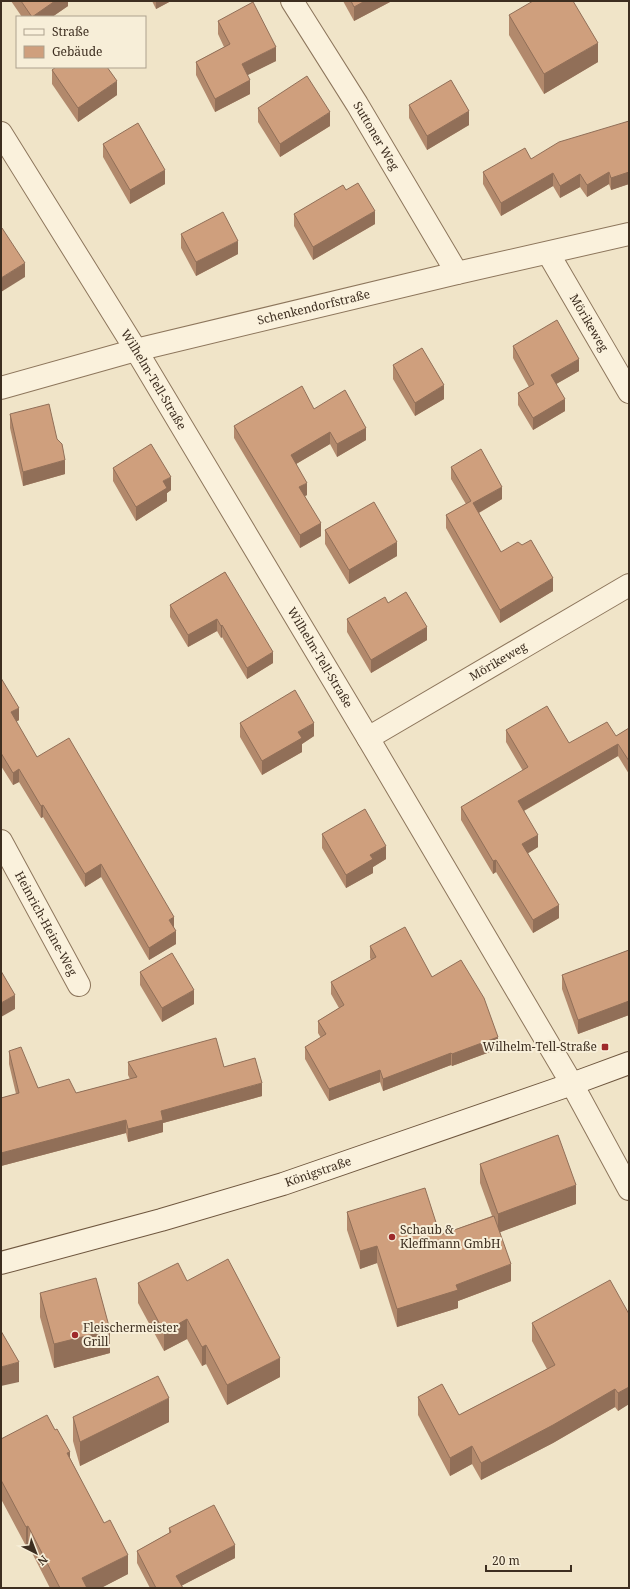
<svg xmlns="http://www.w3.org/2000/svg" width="630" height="1589" font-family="'Noto Serif',serif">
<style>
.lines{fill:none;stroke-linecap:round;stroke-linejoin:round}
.minor-casing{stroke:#8d765c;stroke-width:24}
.secondary-casing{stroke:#6f573f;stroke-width:24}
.minor{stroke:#faf1dc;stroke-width:22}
.secondary{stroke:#faf1dc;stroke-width:22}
.wall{fill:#b2896c}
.shaded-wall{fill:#916f58}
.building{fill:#cf9f7d;stroke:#916f58}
.poi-dot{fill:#9e2a2b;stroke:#f7eed8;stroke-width:1.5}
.labels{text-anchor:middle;stroke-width:4;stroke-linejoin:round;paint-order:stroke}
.street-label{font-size:12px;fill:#3d2e20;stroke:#f7eed8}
.poi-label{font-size:12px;fill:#3d2e20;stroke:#f7eed8;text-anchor:start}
</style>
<rect width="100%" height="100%" fill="#f0e4c8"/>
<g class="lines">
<!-- minor casing -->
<g class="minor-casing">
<g id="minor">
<path id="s1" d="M292,1L357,104L457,273"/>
<path id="s2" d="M1,133L136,350L368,738L572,1084L629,1189"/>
<path id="s3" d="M548,253L629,392"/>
<path id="s4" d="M1,388L136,350L457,273L629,234"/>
<path id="s5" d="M368,738L629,585"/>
<path id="s6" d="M1,841L79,985"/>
</g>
</g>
<!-- secondary casing -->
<g class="secondary-casing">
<g id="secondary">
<path id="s7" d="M1,1263L161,1220L283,1184L572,1084L629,1063"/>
</g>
</g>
<!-- minor -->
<use href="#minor" class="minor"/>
<!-- secondary -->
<use href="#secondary" class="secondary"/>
</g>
<!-- wall -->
<g class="wall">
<polygon points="11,1 68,1 68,6 52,17 22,17"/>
<polygon points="152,1 171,1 156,9"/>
<polygon points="343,1 390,1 390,2 354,21"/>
<polygon points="509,15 598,62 544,94 509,35"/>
<polygon points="218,21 276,61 247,75 250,94 215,112 196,75 196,62 224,47 218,34"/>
<polygon points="52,70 117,95 78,122 52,84"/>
<polygon points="409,105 469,125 427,150 409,118"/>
<polygon points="258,108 330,126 280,157 258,122"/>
<polygon points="629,121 629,184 611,190 609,184 587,197 580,187 560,198 553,186 501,216 483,184 483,172 531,159"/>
<polygon points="103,144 165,184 130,204 103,157"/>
<polygon points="346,190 375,224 313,260 294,226 294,214"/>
<polygon points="181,234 238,254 196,276 181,248"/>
<polygon points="513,346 579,371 556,384 565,411 533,430 518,405 518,393 529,387 513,358"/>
<polygon points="393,365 444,399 415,416 393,379"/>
<polygon points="314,409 366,440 337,457 330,444 296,464 307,495 305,496 321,536 300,548 234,438 234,426"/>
<polygon points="10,414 65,474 23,486 10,428"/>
<polygon points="451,467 502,499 479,513 501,552 553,591 500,623 446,528 446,515 466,504 451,479"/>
<polygon points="113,468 171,490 167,493 167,501 136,521 113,481"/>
<polygon points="325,530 397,556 349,584 325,544"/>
<polygon points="225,572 273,663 247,679 222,637 221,638 217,631 188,647 170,617 170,605"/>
<polygon points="388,603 427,640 371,673 347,632 347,619"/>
<polygon points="1,678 19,720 16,722 37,757 174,929 176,944 149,960 101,877 85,887 43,817 41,818 19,782 13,785 1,766"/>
<polygon points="240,723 314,736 302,744 302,752 262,775 240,737"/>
<polygon points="629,728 629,774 618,756 524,811 538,847 528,853 559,918 533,933 496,872 493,874 461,820 461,807 523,771 506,742 506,730 569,743 616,736"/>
<polygon points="322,834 386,859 373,867 373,873 346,888 322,848"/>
<polygon points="370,946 432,977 498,1049 452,1066 451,1065 383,1091 380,1082 329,1101 305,1059 305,1047 321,1038 318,1033 318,1021 339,1008 331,994 331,982 371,960 370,958"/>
<polygon points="629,950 629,1015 578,1034 562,989 562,975"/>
<polygon points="140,972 194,1004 162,1022 140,985"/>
<polygon points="9,1051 38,1088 76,1093 130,1079 128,1075 128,1062 224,1067 262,1096 163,1123 163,1132 128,1142 126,1133 1,1166 1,1098 16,1094 9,1064"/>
<polygon points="480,1164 576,1204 500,1232 511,1281 458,1301 458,1308 397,1327 377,1263 360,1269 347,1230 347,1212 440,1235 492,1216 480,1183"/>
<polygon points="187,1281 280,1377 227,1405 206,1364 202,1366 187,1339 164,1351 138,1303 138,1283"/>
<polygon points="40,1293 110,1353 54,1368 40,1317"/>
<polygon points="629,1314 629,1404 618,1411 615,1407 553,1443 481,1480 472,1464 450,1476 418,1415 418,1397 459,1415 547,1369 532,1341 532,1323"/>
<polygon points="73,1417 169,1422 80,1466 73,1441"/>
<polygon points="1,1439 70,1458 128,1574 101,1588 50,1588 28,1545 26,1546 1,1499"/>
<polygon points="169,1528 235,1558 181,1586 183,1588 150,1588 137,1563 137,1551 169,1533"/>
</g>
<!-- shaded-wall -->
<g class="shaded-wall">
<polygon points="55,1 68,1 68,6 52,17 32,17"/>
<polygon points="156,1 171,1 156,9"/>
<polygon points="365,1 390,1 390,2 354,21 354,7"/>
<polygon points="598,43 598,62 544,94 544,74"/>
<polygon points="276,47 276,61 242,78 242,64"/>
<polygon points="250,80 250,94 215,112 215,99"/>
<polygon points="117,81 117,95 78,122 78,108"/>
<polygon points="469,111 469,125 427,150 427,136"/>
<polygon points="330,112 330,126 280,157 280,144"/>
<polygon points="165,170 165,184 130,204 130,190"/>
<polygon points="609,172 609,184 587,197 587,185"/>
<polygon points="629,172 629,184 611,190 611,178"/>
<polygon points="553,173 553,186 501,216 501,203"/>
<polygon points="580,174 580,187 560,198 560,186"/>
<polygon points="375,211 375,224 313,260 313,247"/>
<polygon points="238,241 238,254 196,276 196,262"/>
<polygon points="25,263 25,277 1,292 1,278"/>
<polygon points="579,359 579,371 551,387 551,375"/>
<polygon points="444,385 444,399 415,416 415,403"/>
<polygon points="565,399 565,411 533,430 533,418"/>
<polygon points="366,428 366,440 337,457 337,444"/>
<polygon points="330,432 330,444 291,467 291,455"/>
<polygon points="65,460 65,474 23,486 23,472"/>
<polygon points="171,477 171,490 167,493 167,501 136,521 136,507 163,481"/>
<polygon points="307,483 307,495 299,499 299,487"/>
<polygon points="502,487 502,499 473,516 473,503"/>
<polygon points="321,523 321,536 300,548 300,535"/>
<polygon points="397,542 397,556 349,584 349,570"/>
<polygon points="553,578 553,591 500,623 500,610"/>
<polygon points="217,619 217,631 188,647 188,635"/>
<polygon points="222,625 222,637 221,638 221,626"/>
<polygon points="427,627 427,640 371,673 371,660"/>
<polygon points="273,652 273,663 247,679 247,668"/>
<polygon points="19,708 19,720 11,725 11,712"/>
<polygon points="314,723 314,736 302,744 302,752 262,775 262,761 298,732"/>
<polygon points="618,744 618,756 518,814 518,801"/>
<polygon points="19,769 19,782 13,785 13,773"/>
<polygon points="43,805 43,817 41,818 41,806"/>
<polygon points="538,835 538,847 522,857 522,844"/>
<polygon points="386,846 386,859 373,867 373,873 346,888 346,875 370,855"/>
<polygon points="496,860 496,872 493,874 493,861"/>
<polygon points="101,864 101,877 85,887 85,874"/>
<polygon points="559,905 559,918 533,933 533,920"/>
<polygon points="174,917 174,930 169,920"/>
<polygon points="176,931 176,944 149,960 149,948"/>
<polygon points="194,990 194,1004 162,1022 162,1008"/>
<polygon points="15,995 15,1009 1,1017 1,1003"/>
<polygon points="629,1001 629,1015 578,1034 578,1020"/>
<polygon points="498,1037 498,1049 452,1066 452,1054"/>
<polygon points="451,1053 451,1065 383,1091 383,1079"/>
<polygon points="380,1070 380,1082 329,1101 329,1089"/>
<polygon points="262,1083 262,1096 163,1123 163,1132 128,1142 128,1129 161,1111"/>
<polygon points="126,1120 126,1133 1,1166 1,1153"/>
<polygon points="576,1185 576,1204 498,1233 498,1214"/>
<polygon points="377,1246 377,1263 360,1269 360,1251"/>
<polygon points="511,1264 511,1281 458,1301 458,1308 397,1327 397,1309 456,1285"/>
<polygon points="187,1319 187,1339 164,1351 164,1332"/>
<polygon points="110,1330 110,1353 54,1368 54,1344"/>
<polygon points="206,1345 206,1364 202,1366 202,1347"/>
<polygon points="280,1358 280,1377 227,1405 227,1385"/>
<polygon points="19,1362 19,1382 1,1386 1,1367"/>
<polygon points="629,1387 629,1404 618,1411 618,1393"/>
<polygon points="615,1389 615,1407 553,1443 481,1480 481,1463"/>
<polygon points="169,1398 169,1422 80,1466 80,1442"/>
<polygon points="472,1446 472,1464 450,1476 450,1458"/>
<polygon points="70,1452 70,1471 67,1453"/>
<polygon points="28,1526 28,1545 26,1546 26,1527"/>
<polygon points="235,1545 235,1558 177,1588 176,1576"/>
<polygon points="128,1555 128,1574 101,1588 82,1588 82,1578"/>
</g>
<!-- building -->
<g class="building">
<polygon points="21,1 55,1 32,17"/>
<polygon points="351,1 365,1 354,7"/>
<polygon points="533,1 573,1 598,43 544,74 509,15"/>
<polygon points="253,2 276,47 242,64 250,80 215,99 196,62 230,44 218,21"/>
<polygon points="56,67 107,67 117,81 78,108 52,70"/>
<polygon points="307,76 330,112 280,144 258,108"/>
<polygon points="451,80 469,111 427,136 409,105"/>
<polygon points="629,121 629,172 611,178 609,172 587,185 580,174 560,186 553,173 501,203 483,172 525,148 531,159 559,142"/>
<polygon points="138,123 165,170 130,190 103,144"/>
<polygon points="358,183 375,211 313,247 294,214 343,185 346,190"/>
<polygon points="223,212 238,241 196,262 181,234"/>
<polygon points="1,228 2,228 25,263 1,278"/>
<polygon points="557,320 579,359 551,375 565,399 533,418 518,393 534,384 513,346"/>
<polygon points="422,348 444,385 415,403 393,365"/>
<polygon points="302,386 314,409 345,390 366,428 337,444 330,432 291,455 307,483 299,487 321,523 300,535 234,426"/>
<polygon points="49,404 57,439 62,444 65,460 23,472 10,414"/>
<polygon points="151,444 171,477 163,481 167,488 136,507 113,468"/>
<polygon points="481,449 502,487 473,503 501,552 518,542 522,545 531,540 553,578 500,610 446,515 471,501 451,467"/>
<polygon points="374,502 397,542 349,570 325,530"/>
<polygon points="225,572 273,652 247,668 222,625 221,626 217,619 188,635 170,605"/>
<polygon points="406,592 427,627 371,660 347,619 385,597 388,603"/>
<polygon points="1,678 19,708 11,712 37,757 69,738 174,917 169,920 176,931 149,948 101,864 85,874 43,805 41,806 19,769 13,773 1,753"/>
<polygon points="295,690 314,723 298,732 302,738 262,761 240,723"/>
<polygon points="547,706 569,743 607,722 616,736 629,728 629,761 618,744 518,801 538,835 522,844 559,905 533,920 496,860 493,861 461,807 528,767 506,730"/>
<polygon points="365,809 386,846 370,855 373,859 346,875 322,834"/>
<polygon points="405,927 432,977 461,960 484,998 498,1037 452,1054 451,1053 383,1079 380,1070 329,1089 305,1047 326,1034 318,1021 344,1005 331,982 376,957 370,946"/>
<polygon points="629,950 629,1001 578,1020 562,975"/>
<polygon points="172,953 194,990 162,1008 140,972"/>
<polygon points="1,971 15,995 1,1003"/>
<polygon points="216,1038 224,1067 255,1058 262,1083 161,1111 163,1120 128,1129 126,1120 1,1153 1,1098 19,1093 9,1051 21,1047 38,1088 69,1079 76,1093 137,1077 128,1062"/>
<polygon points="558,1135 576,1185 498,1214 480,1164"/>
<polygon points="425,1188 440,1235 494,1216 511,1264 456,1285 458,1290 397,1309 377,1246 360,1251 347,1212"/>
<polygon points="228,1259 280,1358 227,1385 206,1345 202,1347 187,1319 164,1332 138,1283 178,1263 187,1281"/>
<polygon points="96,1278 110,1330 54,1344 40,1293"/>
<polygon points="610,1280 629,1314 629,1338 628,1339 629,1340 629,1387 618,1393 615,1389 553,1425 481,1463 472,1446 450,1458 418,1397 442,1384 459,1415 555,1365 532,1323"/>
<polygon points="1,1331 19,1362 1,1367"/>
<polygon points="158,1376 169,1398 80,1442 73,1417"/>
<polygon points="47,1415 55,1430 57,1429 70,1452 67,1453 104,1523 110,1520 128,1555 82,1578 87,1588 60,1588 28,1526 26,1527 1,1480 1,1439"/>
<polygon points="214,1505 235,1545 176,1576 183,1588 156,1588 137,1551 171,1532 169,1528"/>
</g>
<!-- markers -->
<g class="poi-dot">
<rect x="601" y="1043" width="8" height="8" rx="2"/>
<circle cx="392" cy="1237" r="4"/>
<circle cx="75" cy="1335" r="4"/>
</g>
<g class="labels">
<!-- street labels -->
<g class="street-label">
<text dy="4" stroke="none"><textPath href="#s1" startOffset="159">Suttoner Weg</textPath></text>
<text dy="4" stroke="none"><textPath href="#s4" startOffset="323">Schenkendorfstraße</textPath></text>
<text dy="4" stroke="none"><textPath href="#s3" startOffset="81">Mörikeweg</textPath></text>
<text dy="4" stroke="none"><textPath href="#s2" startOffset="290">Wilhelm-Tell-Straße</textPath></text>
<text dy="4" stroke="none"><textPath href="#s2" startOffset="614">Wilhelm-Tell-Straße</textPath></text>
<text dy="4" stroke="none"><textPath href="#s5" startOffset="151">Mörikeweg</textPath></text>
<text dy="4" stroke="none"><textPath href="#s6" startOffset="94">Heinrich-Heine-Weg</textPath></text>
<text dy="4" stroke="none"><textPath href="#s7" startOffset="330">Königstraße</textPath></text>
</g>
<!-- poi labels -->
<g class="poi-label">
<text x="597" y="1051" text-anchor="end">Wilhelm-Tell-Straße</text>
<text x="400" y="1234">Schaub &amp;<tspan x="400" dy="14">Kleffmann GmbH</tspan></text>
<text x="83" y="1332">Fleischermeister<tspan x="83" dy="14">Grill</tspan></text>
</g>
</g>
<!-- border -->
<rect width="630" height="1589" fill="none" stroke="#3d2e20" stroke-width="4"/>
<!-- legend -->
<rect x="16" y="16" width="130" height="52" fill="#f7eed8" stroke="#ada18e"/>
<rect x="24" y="29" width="20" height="6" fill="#faf1dc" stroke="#ada18e"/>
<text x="52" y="36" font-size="12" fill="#3d2e20">Straße</text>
<rect x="24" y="46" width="20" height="12" fill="#cf9f7d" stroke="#ada18e"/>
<text x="52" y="56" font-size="12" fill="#3d2e20">Gebäude</text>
<!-- north arrow -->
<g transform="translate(36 1553) rotate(138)" stroke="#f7eed8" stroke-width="3" paint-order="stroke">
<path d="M0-3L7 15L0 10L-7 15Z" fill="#3d2e20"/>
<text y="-6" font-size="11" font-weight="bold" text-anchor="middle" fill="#3d2e20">N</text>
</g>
<!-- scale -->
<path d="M486 1565v6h85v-6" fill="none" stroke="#3d2e20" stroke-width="2"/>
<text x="492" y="1565" font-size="12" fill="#3d2e20" stroke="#f7eed8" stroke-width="3" paint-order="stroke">20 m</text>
</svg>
